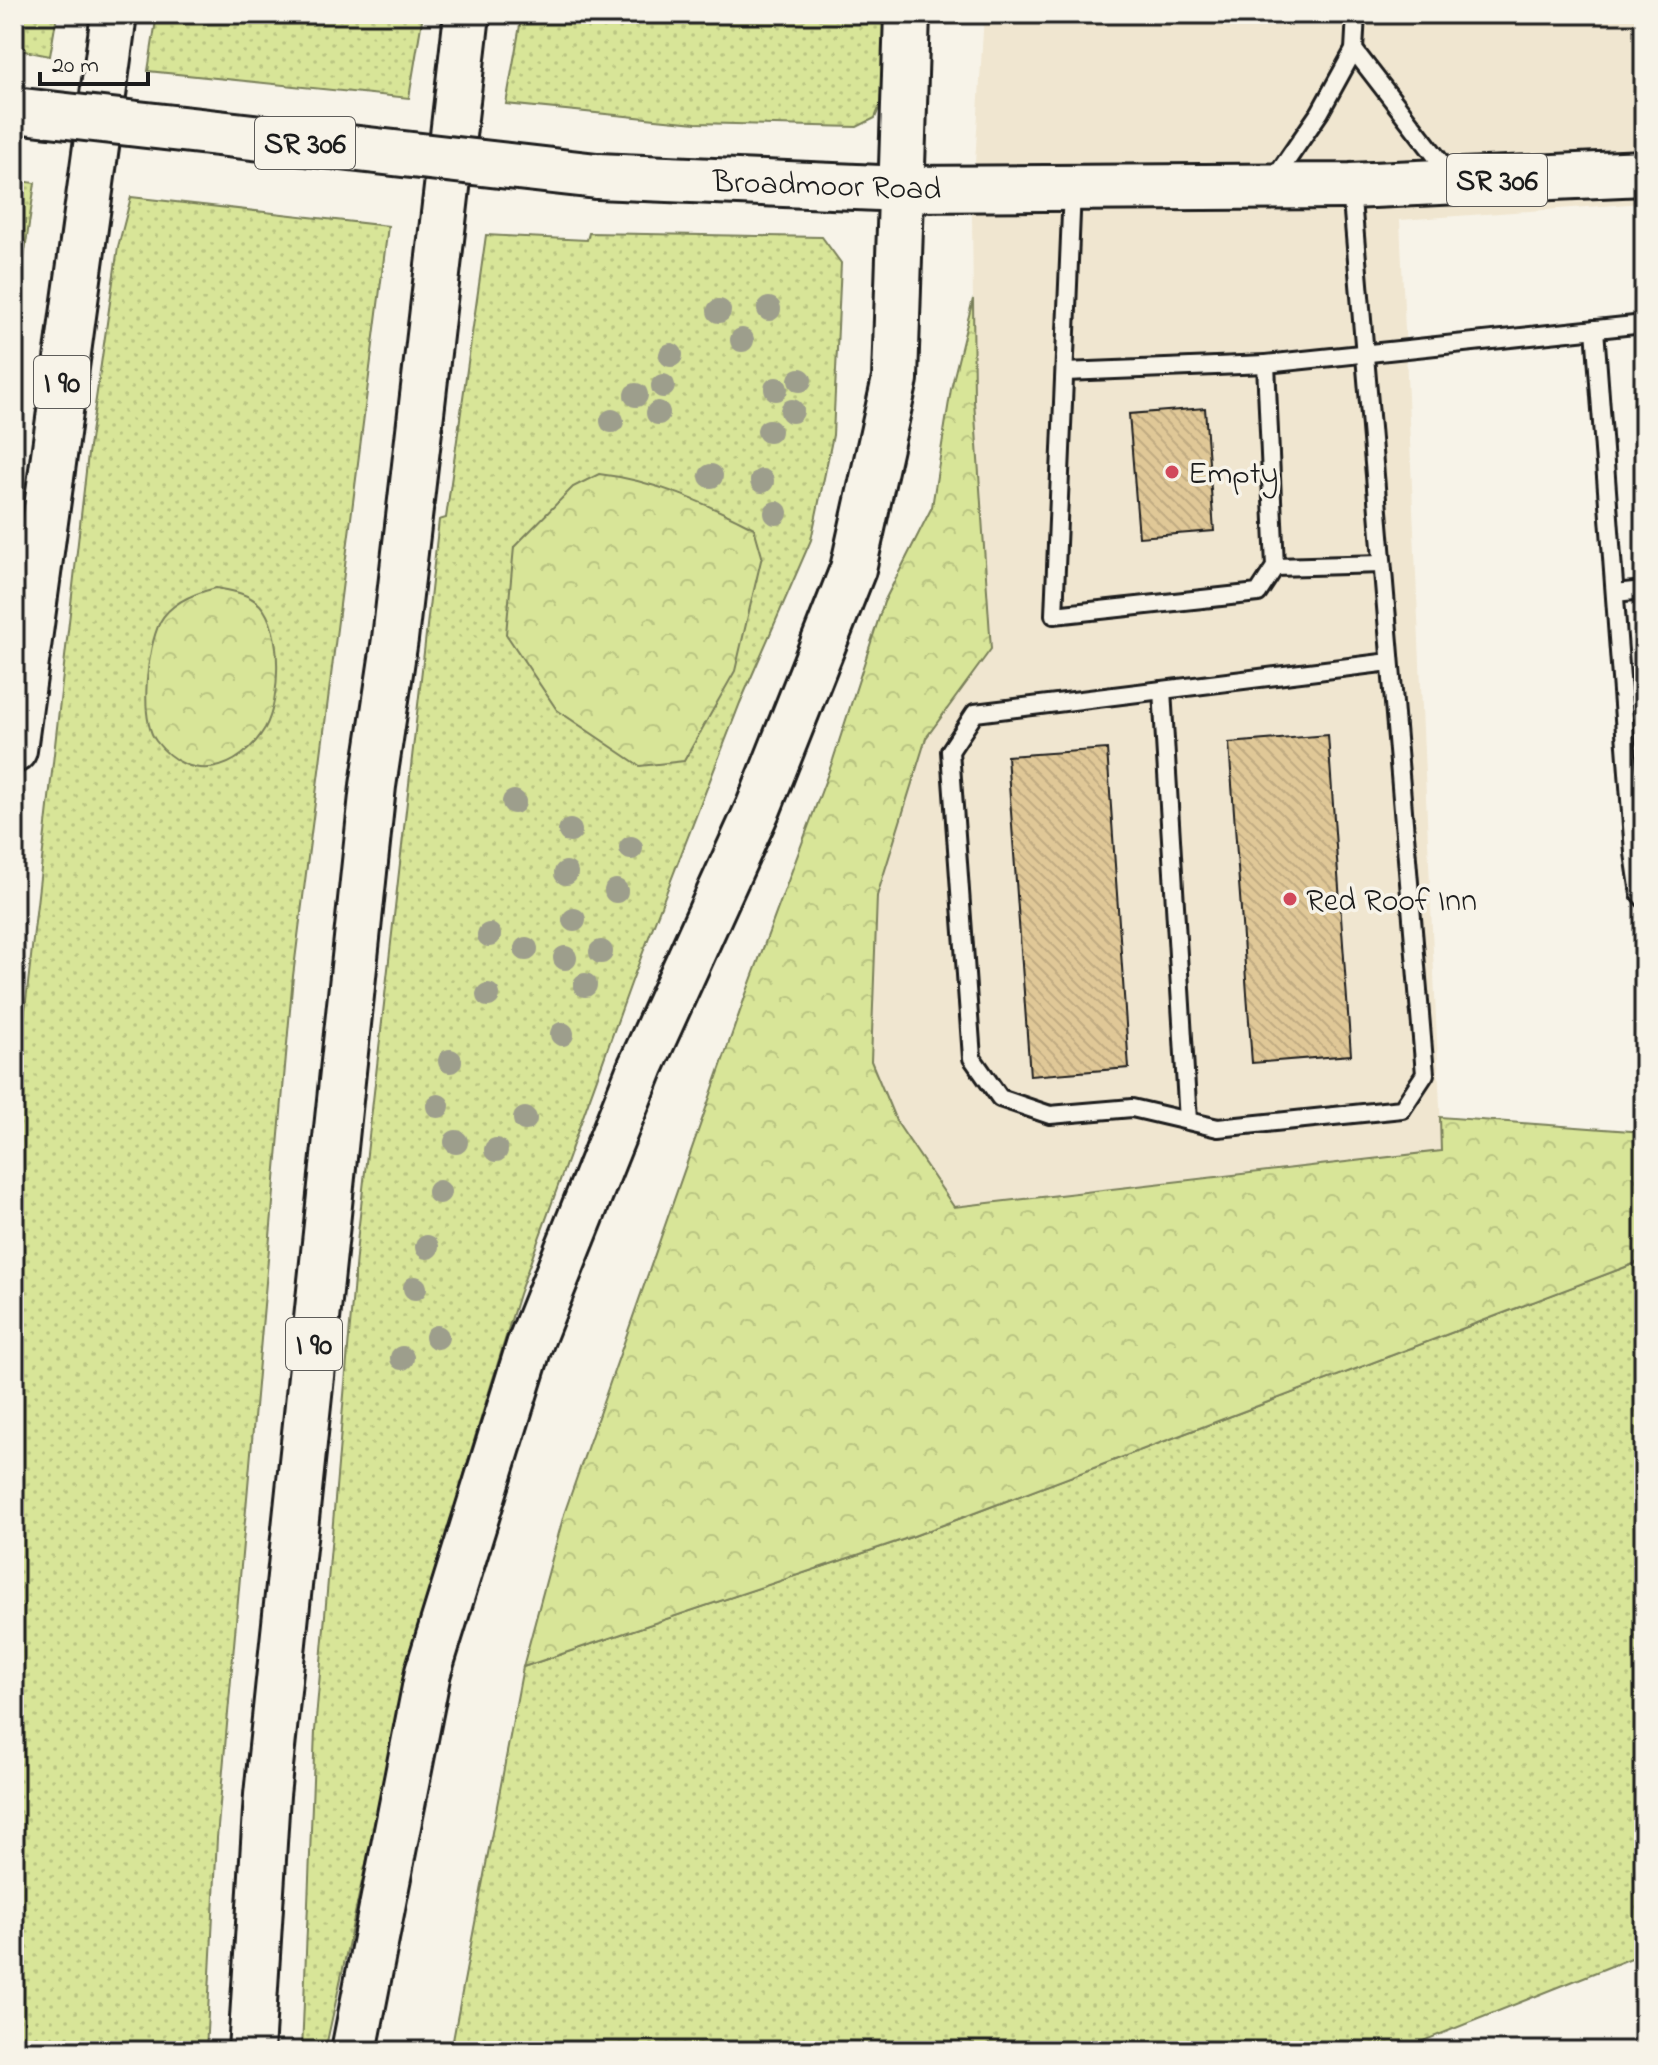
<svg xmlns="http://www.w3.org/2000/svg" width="1658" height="2065" font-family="'Indie Flower',sans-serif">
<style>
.built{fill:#f0e6d0}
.grass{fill:url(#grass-dots);stroke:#7a805a;stroke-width:2}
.forest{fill:url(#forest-crowns);stroke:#7a805a;stroke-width:2}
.building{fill:url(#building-back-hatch);stroke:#1c1c1c;stroke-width:2}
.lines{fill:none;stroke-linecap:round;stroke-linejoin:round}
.service-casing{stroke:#1c1c1c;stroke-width:22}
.primary-casing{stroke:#1c1c1c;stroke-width:50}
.motorway-casing{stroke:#1c1c1c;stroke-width:50}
.service{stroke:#f7f3e8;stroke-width:16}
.primary{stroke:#f7f3e8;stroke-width:44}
.motorway{stroke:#f7f3e8;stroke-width:44}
.primary-bridge-casing{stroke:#1c1c1c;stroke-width:50;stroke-linecap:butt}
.primary-bridge{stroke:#f7f3e8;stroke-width:44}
.tree{fill:#9d9e8c}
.poi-dot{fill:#d1495b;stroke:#f7f3e8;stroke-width:3}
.labels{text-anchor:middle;stroke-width:7;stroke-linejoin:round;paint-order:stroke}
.shield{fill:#f7f3e8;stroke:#5e5c59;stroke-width:2}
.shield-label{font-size:30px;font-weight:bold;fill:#1c1c1c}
.street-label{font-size:32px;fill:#1c1c1c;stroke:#f7f3e8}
.poi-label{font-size:32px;fill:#1c1c1c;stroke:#f7f3e8;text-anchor:start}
</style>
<defs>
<pattern id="grass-dots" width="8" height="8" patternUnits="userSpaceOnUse" patternTransform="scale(2)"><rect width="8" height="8" fill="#d8e598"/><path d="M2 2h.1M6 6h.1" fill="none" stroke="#b9c482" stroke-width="1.8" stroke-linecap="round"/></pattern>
<pattern id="forest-crowns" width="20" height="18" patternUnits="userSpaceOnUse" patternTransform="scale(2)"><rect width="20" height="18" fill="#d8e598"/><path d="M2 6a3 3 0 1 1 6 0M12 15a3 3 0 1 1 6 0" fill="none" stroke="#b9c482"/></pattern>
<pattern id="building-back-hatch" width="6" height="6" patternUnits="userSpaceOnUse" patternTransform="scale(2)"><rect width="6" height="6" fill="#e0c897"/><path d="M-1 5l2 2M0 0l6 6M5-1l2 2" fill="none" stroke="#c0ab82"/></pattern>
</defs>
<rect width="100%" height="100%" fill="#f7f3e8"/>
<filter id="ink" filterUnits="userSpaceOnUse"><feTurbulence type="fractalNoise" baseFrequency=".0125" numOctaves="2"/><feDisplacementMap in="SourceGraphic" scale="16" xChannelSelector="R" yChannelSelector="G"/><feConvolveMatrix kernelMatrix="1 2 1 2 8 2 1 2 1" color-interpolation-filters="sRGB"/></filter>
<g filter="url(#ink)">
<!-- built -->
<polygon class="built" points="984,14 1644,14 1644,203 1400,220 1442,1151 954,1207 896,1121 871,1061 877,896 926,738 991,649 974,401 972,213"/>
<!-- grass -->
<g class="grass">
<polygon points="14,14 57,14 50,56 14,49"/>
<polygon points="157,14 423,14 409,98 148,71"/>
<polygon points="522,14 891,14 882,101 875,118 857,127 696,123 506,104"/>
<polygon points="14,180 35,183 14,326"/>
<polygon points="131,197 388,226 293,976 217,1838 206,2051 14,2051 14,1107 88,454 118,247"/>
<polygon points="589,233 822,237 841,263 833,435 811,540 740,703 633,978 519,1294 467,1464 418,1648 380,1799 325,2051 302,2051 315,1731 358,1233 439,520 446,518 486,235 587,240"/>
<polygon points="1644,1260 1644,1953 1398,2051 451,2051 523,1667 911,1537"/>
</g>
<!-- forest -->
<g class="forest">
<polygon points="973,299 974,401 991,649 926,738 877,896 871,1061 896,1121 954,1207 1441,1151 1440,1117 1644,1132 1644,1260 911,1537 523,1667 564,1514 746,994 833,760 884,602 932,507 951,389"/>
<path d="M599,474C653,480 706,503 754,528L762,556L735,671L684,761L640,766L557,710L506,634L514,547L573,487Z"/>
<path d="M216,588C232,591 248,593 260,605C283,630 281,699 265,728C239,772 190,785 156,741C139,718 147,648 160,622C171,602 195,593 216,588Z"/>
</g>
<!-- building -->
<g class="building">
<polygon points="1205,408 1214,531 1139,537 1129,414"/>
<polygon points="1328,735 1351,1055 1252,1063 1229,743"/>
<polygon points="1107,749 1129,1068 1030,1076 1007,756"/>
</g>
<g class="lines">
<!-- service casing -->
<g class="service-casing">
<g id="service">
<polyline points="1354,50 1452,177"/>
<polyline points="1272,182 1320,112 1354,50 1356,14"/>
<polyline points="1351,188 1425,1074 1402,1109 1218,1128 1132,1108 1050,1115 1000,1098 972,1058 950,751 975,713 1390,662"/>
<polyline points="1072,190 1054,615 1258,593 1275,567 1266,364 1644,324"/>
<polyline points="1595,329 1634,853 1640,894 1644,899"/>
<polyline points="1065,372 1266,364"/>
<polyline points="1275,567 1382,564"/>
<polyline points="1615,593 1644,590"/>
<polyline points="1162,690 1188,1121"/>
</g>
</g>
<!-- primary casing -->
<g class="primary-casing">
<polyline id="primary" points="597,176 903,189 1350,186 1644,173"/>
</g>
<!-- motorway casing -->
<g class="motorway-casing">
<g id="motorway">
<polyline points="14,750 114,14"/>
<polyline points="251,2051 267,1795 373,786 395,639 467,14"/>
<polyline points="354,2051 428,1672 529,1346 641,1066 759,806 853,569 895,379 907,14"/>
</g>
</g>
<!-- service -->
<use href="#service" class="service"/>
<!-- primary -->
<use href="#primary" class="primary"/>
<!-- motorway -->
<use href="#motorway" class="motorway"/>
<!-- primary-bridge casing -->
<g class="primary-bridge-casing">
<polyline id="primary-bridge" points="14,110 597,176"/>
</g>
<!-- primary-bridge -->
<use href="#primary-bridge" class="primary-bridge"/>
</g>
<!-- trees -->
<g class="tree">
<circle cx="769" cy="309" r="12"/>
<circle cx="719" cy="311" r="12"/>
<circle cx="742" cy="340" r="12"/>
<circle cx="671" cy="355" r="12"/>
<circle cx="800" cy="380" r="12"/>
<circle cx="663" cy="386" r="12"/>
<circle cx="776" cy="389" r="12"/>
<circle cx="636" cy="395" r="12"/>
<circle cx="792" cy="411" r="12"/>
<circle cx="658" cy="413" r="12"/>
<circle cx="612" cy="421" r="12"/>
<circle cx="769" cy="431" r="12"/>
<circle cx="711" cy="476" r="12"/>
<circle cx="762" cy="481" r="12"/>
<circle cx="776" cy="513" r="12"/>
<circle cx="514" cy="802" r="12"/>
<circle cx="570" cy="831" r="12"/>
<circle cx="631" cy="848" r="12"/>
<circle cx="566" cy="873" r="12"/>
<circle cx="616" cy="891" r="12"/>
<circle cx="574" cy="920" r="12"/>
<circle cx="489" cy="935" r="12"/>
<circle cx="526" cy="949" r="12"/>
<circle cx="601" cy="952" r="12"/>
<circle cx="565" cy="958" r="12"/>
<circle cx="585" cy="985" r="12"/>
<circle cx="488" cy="995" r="12"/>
<circle cx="562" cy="1034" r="12"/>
<circle cx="450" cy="1061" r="12"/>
<circle cx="438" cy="1106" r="12"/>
<circle cx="525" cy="1119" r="12"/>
<circle cx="456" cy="1142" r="12"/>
<circle cx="496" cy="1150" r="12"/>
<circle cx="439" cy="1192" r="12"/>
<circle cx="427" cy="1247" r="12"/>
<circle cx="415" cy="1288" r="12"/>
<circle cx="437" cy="1337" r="12"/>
<circle cx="402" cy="1358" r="12"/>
</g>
</g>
<!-- markers -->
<g class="poi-dot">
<circle cx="1172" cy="472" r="8"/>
<circle cx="1290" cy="899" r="8"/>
</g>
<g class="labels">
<!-- shield labels -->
<g class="shield">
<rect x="255" y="117" width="100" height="52" rx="6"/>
<rect x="1447" y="154" width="100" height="52" rx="6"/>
<rect x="34" y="356" width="56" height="52" rx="6"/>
<rect x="286" y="1318" width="56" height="52" rx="6"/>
</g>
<g class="shield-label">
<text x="305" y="153">SR 306</text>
<text x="1497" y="190">SR 306</text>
<text x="62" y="392">I 90</text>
<text x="314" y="1354">I 90</text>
</g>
<!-- street labels -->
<g class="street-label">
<text transform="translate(827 184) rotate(2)" y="11">Broadmoor Road</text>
</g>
<!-- poi labels -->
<g class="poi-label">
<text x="1188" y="483">Empty</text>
<text x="1306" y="910">Red Roof Inn</text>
</g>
</g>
<!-- margin -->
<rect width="1658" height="2065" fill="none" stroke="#f7f3e8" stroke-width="48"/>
<rect x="24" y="24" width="1610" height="2017" fill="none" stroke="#1c1c1c" stroke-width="3" filter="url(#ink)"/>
<!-- scale -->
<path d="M40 72v12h108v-12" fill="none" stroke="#1c1c1c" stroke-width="4"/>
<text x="52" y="72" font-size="24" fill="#1c1c1c" stroke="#f7f3e8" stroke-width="6" paint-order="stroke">20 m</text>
</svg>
